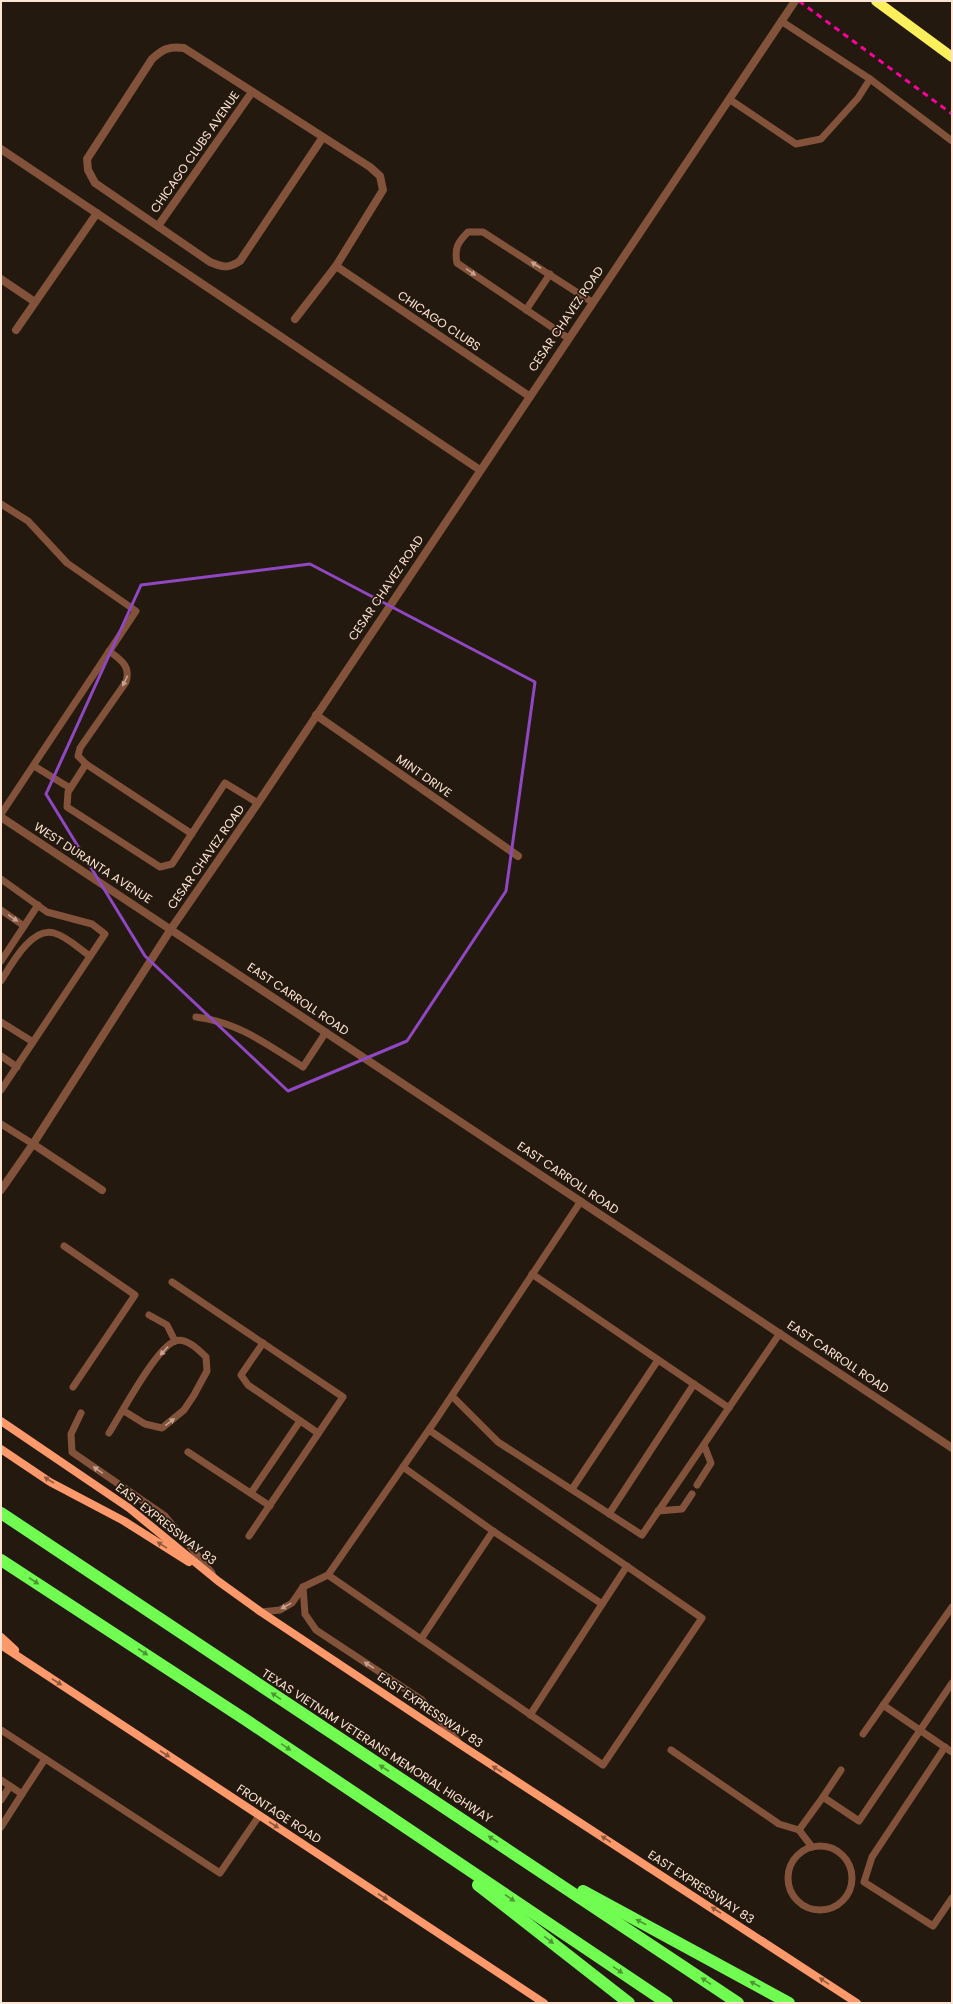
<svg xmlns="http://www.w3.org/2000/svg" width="953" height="2004" font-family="Poppins,sans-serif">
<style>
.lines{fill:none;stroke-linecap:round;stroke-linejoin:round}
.service{stroke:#82523b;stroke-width:7}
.minor{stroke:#82523b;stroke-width:8}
.tertiary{stroke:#82523b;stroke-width:8}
.secondary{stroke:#fd996b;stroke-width:8}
.primary{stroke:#fcef5c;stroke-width:10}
.motorway{stroke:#70fc50;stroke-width:12}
.rail{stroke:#f9049a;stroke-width:3;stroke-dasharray:6 5;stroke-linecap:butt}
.oneway{fill:#c6a28f}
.oneway2{fill:#90593d}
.oneway3{fill:#4e9633}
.marked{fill:none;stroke:#8f48c2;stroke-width:3;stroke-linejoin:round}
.labels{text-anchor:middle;stroke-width:3.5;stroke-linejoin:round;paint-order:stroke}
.street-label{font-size:12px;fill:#fee4d3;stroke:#24190f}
</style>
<rect width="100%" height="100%" fill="#24190f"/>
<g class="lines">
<!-- service -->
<g class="service">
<polyline points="870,79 952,141"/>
<polyline points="729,99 796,144 821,139 858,98 870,79 781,21"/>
<polyline points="526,310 550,274"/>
<path d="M568,338L457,263C454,248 458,242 468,232H483L592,302"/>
<polyline points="1,504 28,521 67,563 136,611 1,814"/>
<path d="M86,764L78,756L80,748L126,682C131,666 121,660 109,651"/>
<polyline points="34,766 70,788"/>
<polyline points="192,834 86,764 68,792 67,807 160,867 172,864 225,783 258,803"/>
<polyline points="1,879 47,912 92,924 105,934 1,1090"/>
<polyline points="1,910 24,926"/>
<polyline points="1,961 38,905"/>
<path d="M1,981C11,965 32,926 54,933C68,937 79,949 90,956"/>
<path d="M196,1017C238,1022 268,1045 303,1067L326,1032"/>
<polyline points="1,1022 33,1042"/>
<polyline points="1,1056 17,1067"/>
<polyline points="1,1124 33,1144"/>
<polyline points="64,1246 135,1295 73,1387"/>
<polyline points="532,1274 729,1408"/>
<polyline points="172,1282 343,1397 249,1536"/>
<polyline points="149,1315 167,1325 175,1341"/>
<polyline points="263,1343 241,1375 248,1385 318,1433"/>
<polyline points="452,1396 498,1442 642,1535 780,1333"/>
<polyline points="81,1413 71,1434 72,1452 165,1516 212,1573"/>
<path d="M109,1433C121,1414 156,1348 175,1341C186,1337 199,1350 206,1357L207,1371L194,1395L184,1410L162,1428L145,1424L124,1411"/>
<polyline points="188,1452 270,1506"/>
<polyline points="403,1467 493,1531 602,1604"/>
<polyline points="697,1485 711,1463 704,1445"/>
<polyline points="572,1489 658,1360"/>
<polyline points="251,1493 300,1421"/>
<polyline points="658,1511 682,1509 692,1494"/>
<polyline points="609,1514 694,1384"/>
<polyline points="328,1575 603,1765 702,1618 429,1430"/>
<polyline points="303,1587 305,1614 316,1630 422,1700 457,1740"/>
<polyline points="261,1612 280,1610 292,1603 303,1587 328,1575 437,1418 581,1201"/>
<polyline points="421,1639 493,1531"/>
<polyline points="883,1705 952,1752"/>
<polyline points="530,1715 627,1566"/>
<polyline points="1,1730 220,1873 259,1816"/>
<polyline points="863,1734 952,1607"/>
<polyline points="945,1747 872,1857 864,1882 933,1926 952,1898"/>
<polyline points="671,1750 779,1824 799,1830 812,1847"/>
<polyline points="841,1770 823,1797 859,1821 952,1683"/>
<polyline points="1,1780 22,1794 45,1759"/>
<polyline points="1,1800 10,1786"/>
<polyline points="1,1827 22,1794"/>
<polyline points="799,1830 823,1797"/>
<circle cx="820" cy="1878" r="32"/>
</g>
<!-- minor -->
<g class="minor">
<polyline points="1,149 480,470"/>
<polyline points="158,226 252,92"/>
<polyline points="336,266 529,396"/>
<polyline points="1,279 35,302"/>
<path d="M295,319L336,266L383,190L380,176L370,167L184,48C169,46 163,49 152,59L87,159L88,170L95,183L210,262C222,267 228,269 240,261L323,137"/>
<polyline points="16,330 97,213"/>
<polyline points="316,715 518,856"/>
<polyline points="33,1144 102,1190"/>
</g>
<!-- tertiary -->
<g class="tertiary">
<polyline points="1,817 952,1448"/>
<polyline points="1,1190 33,1144 171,929 258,803 795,1"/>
</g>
<!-- secondary -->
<g class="secondary">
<polyline points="1,1421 129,1508 218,1581 261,1612 461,1745 857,2003"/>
<polyline points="1,1449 50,1482 124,1521 189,1562"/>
<polyline points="1,1637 15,1650"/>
<polyline points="1,1645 544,2003"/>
</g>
<!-- primary -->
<polyline class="primary" points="876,1 952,57"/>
<!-- motorway -->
<g class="motorway">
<polyline points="1,1513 738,2003"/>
<polyline points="1,1560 246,1720 667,2003"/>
<polyline points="478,1885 629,2003"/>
<polyline points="583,1891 789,2003"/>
</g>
<!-- rail -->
<polyline class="rail" points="799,1 952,114"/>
</g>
<!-- one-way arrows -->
<defs><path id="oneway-solid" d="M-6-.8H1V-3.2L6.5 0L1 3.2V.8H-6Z"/></defs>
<g class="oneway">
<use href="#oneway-solid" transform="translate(536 265) rotate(-147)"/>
<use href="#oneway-solid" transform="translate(471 272) rotate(34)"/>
<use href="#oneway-solid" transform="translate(125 681) rotate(116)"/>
<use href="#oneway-solid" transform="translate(13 918) rotate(34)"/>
<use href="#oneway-solid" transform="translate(164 1351) rotate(132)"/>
<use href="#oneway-solid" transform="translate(170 1422) rotate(-37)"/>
<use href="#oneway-solid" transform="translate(98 1470) rotate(-145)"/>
<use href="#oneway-solid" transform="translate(286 1606) rotate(151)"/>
<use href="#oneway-solid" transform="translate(369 1665) rotate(-147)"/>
</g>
<g class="oneway2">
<use href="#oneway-solid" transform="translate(49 1480) rotate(-148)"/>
<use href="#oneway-solid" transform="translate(162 1545) rotate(-148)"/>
<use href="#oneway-solid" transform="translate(57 1682) rotate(33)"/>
<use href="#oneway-solid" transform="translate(165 1754) rotate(33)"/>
<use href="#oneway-solid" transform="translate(497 1769) rotate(-147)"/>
<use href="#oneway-solid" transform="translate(274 1825) rotate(33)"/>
<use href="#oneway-solid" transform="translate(606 1839) rotate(-147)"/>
<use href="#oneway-solid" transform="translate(383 1897) rotate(33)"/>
<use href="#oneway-solid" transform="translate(716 1910) rotate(-147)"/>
<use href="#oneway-solid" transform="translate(824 1981) rotate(-146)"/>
</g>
<g class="oneway3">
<use href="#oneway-solid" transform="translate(34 1581) rotate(33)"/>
<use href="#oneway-solid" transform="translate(143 1652) rotate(33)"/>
<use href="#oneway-solid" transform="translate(276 1696) rotate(-146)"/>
<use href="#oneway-solid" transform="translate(286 1747) rotate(34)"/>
<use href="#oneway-solid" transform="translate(384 1768) rotate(-147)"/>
<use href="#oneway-solid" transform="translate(493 1839) rotate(-147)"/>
<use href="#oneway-solid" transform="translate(510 1898) rotate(34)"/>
<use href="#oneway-solid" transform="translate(641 1922) rotate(-152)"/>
<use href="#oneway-solid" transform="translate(549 1940) rotate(38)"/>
<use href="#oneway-solid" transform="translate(618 1970) rotate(34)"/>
<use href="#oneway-solid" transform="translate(706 1981) rotate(-146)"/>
<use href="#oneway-solid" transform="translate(755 1984) rotate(-152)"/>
</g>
<!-- marked area -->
<path class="marked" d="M310,564L535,682L506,891L407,1041L288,1091L145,956L46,794L141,585Z"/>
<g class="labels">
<!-- street labels -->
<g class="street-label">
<text transform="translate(195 152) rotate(-55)" y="4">CHICAGO CLUBS AVENUE</text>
<text transform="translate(566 319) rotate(-56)" y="4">CESAR CHAVEZ ROAD</text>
<text transform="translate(439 321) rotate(34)" y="4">CHICAGO CLUBS</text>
<text transform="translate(386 588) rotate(-56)" y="4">CESAR CHAVEZ ROAD</text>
<text transform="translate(424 776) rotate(35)" y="4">MINT DRIVE</text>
<text transform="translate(206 857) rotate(-55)" y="4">CESAR CHAVEZ ROAD</text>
<text transform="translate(93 863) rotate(33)" y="4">WEST DURANTA AVENUE</text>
<text transform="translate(298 999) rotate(34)" y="4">EAST CARROLL ROAD</text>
<text transform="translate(568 1178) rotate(34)" y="4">EAST CARROLL ROAD</text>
<text transform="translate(838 1357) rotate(34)" y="4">EAST CARROLL ROAD</text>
<text transform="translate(166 1524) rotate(38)" y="4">EAST EXPRESSWAY 83</text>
<text transform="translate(430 1710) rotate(34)" y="4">EAST EXPRESSWAY 83</text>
<text transform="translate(377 1746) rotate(33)" y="4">TEXAS VIETNAM VETERANS MEMORIAL HIGHWAY</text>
<text transform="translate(279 1814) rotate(33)" y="4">FRONTAGE ROAD</text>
<text transform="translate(701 1887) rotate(33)" y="4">EAST EXPRESSWAY 83</text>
</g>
</g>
<!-- border -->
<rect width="953" height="2004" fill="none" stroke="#fee4d3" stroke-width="4"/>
</svg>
